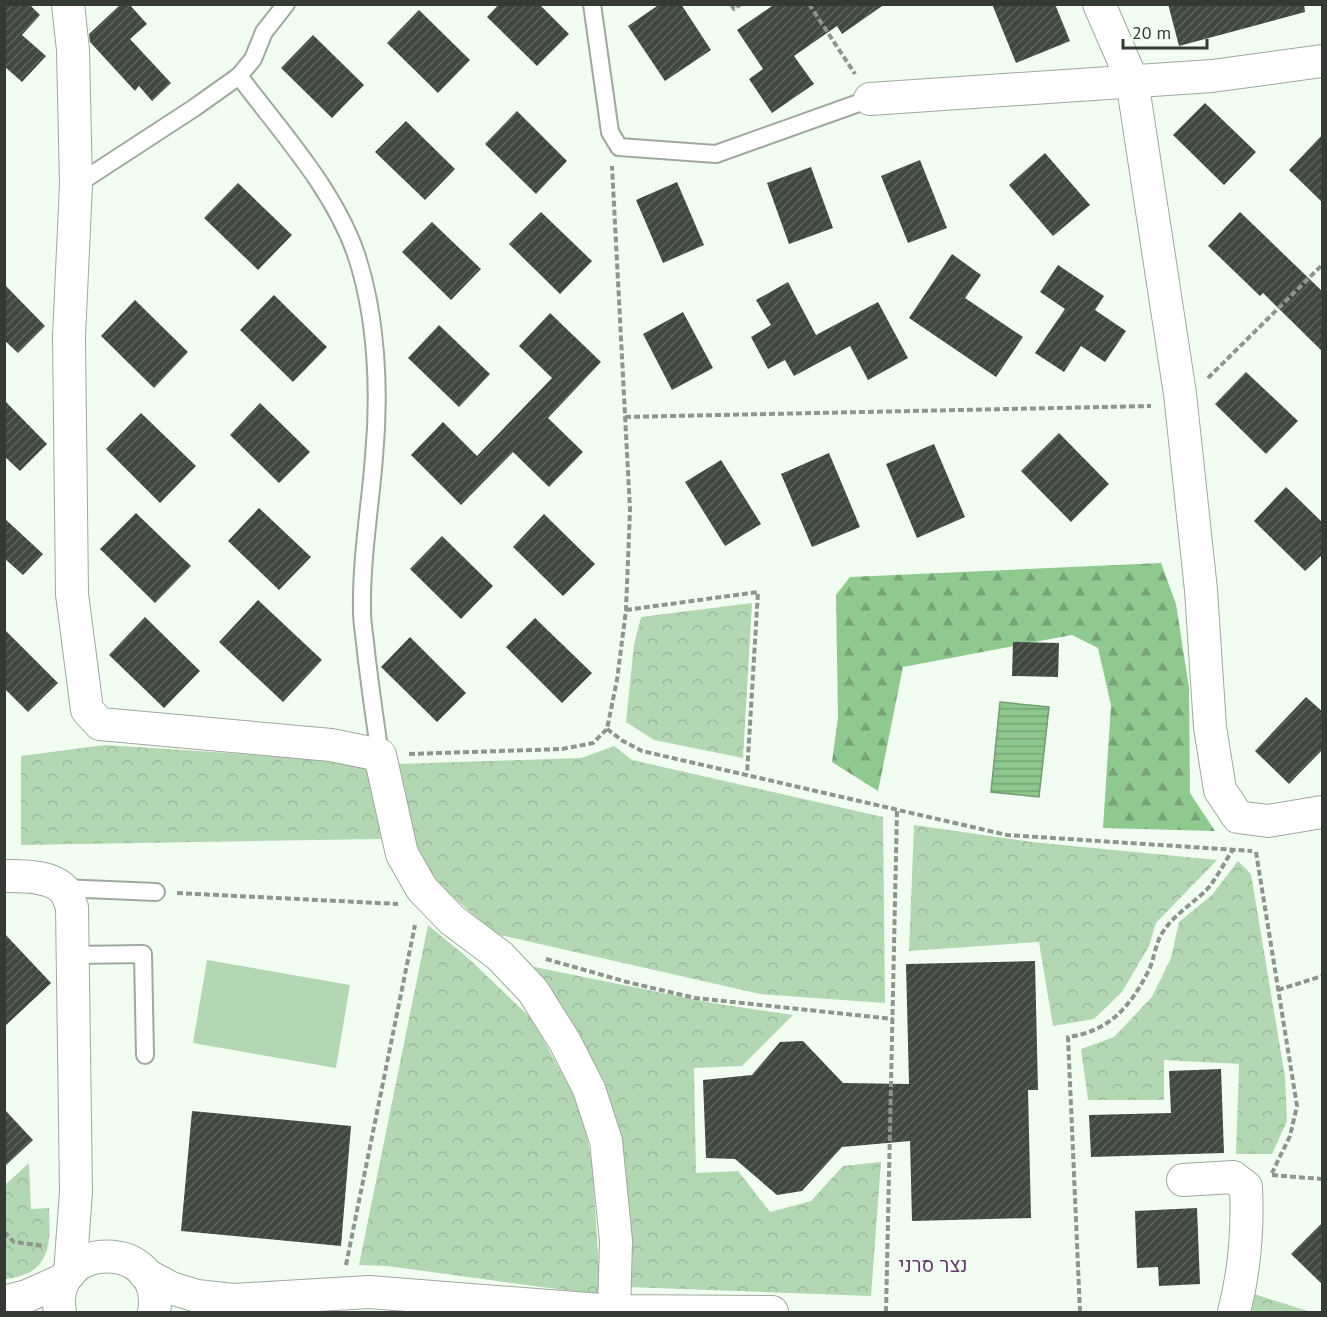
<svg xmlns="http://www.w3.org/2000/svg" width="1327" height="1317" font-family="'PT Sans',Heebo,sans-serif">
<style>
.grass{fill:#b3d7b2}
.forest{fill:url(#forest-firs)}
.park{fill:url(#park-crowns)}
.water{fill:url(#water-rules);stroke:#739d73;stroke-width:1.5}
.building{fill:url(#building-hatch)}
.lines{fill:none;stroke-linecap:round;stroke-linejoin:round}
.lane-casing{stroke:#9fa99e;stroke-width:20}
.street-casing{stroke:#9fa99e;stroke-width:34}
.path{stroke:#8d958d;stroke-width:4;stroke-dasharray:6 3;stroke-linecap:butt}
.lane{stroke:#fff;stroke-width:16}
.street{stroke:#fff;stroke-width:32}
.labels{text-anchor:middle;stroke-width:6;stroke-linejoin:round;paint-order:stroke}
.quarter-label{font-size:20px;fill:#67386c;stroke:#f2fdf1}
</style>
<defs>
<pattern id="forest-firs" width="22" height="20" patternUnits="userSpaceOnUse" patternTransform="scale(1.5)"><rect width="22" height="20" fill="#90c98f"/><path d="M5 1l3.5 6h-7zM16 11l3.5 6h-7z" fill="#76a476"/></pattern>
<pattern id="park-crowns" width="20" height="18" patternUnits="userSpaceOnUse" patternTransform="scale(1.5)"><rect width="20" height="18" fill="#b3d7b2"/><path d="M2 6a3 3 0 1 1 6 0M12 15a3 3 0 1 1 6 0" fill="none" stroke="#9bb99a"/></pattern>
<pattern id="water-rules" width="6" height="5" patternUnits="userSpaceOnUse" patternTransform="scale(1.5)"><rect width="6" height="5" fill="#8ec78d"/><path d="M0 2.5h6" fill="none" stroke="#75a374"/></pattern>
<pattern id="building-hatch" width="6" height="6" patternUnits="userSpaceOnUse" patternTransform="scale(1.5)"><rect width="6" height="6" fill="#404940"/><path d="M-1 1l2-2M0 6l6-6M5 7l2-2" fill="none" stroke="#5a625a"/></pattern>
</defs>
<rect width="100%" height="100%" fill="#f2fdf1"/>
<!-- grass -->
<polygon class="grass" points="207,960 350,985 336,1068 193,1043"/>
<!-- forest -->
<polygon class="forest" points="1161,563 1176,604 1189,688 1190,793 1215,831 1103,828 1111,705 1098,648 1072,635 903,667 878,791 832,762 838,717 836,595 850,577"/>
<!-- park -->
<g class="park">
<polygon points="752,603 743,758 654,740 626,722 634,645 641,617"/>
<polygon points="105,745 337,760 369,765 381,839 21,845 21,756"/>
<polygon points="614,746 632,760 883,817 885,1003 760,994 496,934 447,892 420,860 398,764 581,758"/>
<polygon points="914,825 1032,842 1217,860 1156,923 1149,946 1122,992 1094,1019 1053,1026 1039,942 909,951"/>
<polygon points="1238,861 1251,874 1285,1077 1287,1121 1272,1154 1236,1154 1239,1064 1164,1060 1164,1100 1088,1100 1081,1049 1114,1037 1152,997 1171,958 1179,922 1212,895"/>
<polygon points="428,925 469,959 532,1019 583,1112 592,1164 601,1295 387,1266 359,1265"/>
<polygon points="525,965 712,1003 793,1015 742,1066 694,1068 696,1173 738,1171 770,1212 811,1201 843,1166 881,1162 871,1296 628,1287 618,1143 605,1083 570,1019"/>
<path d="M29,1163L31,1209L49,1208C51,1247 50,1274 5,1279V1185Z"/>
<polygon points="1251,1293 1311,1312 1245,1312"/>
</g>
<!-- water -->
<polygon class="water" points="1000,702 1049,707 1039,797 991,792"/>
<!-- building -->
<g class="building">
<polygon points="4,4 29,4 40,15 22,35 46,56 22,82 4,66"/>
<polygon points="121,4 129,4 147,24 130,39 171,83 152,101 139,86 135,91 90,42 89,34"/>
<polygon points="499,4 539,4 569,34 537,66 487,17"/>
<polygon points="660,4 681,4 711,50 665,81 628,26"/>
<polygon points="775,4 885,4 842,34 837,26 794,56 814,84 772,113 749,79 763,69 737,30"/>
<polygon points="992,4 1055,4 1070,41 1016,63"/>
<polygon points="1168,4 1304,4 1305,12 1179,46"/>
<polygon points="419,10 470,60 438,93 387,43"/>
<polygon points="313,35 364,85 332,118 281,68"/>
<polygon points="1205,103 1256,152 1224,185 1173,135"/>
<polygon points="517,111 567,161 536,194 485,144"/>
<polygon points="406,121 455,169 425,200 375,152"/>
<polygon points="1323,134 1323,203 1289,170"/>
<polygon points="1045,153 1090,205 1053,236 1009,185"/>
<polygon points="920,160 947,228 908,243 881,176"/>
<polygon points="811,167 833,228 789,244 767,183"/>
<polygon points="677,182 704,245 663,263 636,200"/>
<polygon points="238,183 292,235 258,270 204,218"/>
<polygon points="541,212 592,261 560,294 509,244"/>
<polygon points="1240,212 1323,292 1323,352 1263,293 1260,296 1208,246"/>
<polygon points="432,222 481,269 451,300 402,252"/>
<polygon points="952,254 981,275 965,298 1023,337 996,377 909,318"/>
<polygon points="1058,265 1104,296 1095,310 1126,331 1105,362 1081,346 1064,372 1035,353 1065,309 1040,292"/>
<polygon points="788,282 816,335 878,302 908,358 868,380 850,346 794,376 785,360 768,369 751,337 771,325 756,300"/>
<polygon points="4,284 45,326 18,353 4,340"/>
<polygon points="274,295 327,347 293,382 240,330"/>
<polygon points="135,300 188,352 154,388 101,336"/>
<polygon points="683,312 713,368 672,390 643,334"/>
<polygon points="550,313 601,362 548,418 583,452 549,487 513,452 461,505 411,455 443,422 477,456 552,378 519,346"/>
<polygon points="439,325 490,374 459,407 408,358"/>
<polygon points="1246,372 1298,421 1266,454 1215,404"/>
<polygon points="4,400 47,444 20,471 4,456"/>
<polygon points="260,403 310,452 279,483 230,435"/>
<polygon points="141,413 196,466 160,503 106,449"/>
<polygon points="1059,433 1109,484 1071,522 1021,471"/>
<polygon points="934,444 965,517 917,538 886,464"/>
<polygon points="829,453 860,527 812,547 781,474"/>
<polygon points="721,460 761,524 725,546 685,482"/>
<polygon points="1286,487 1323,523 1323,554 1305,571 1254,521"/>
<polygon points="259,508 311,557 279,590 228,541"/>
<polygon points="136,513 191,566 155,603 100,549"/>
<polygon points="544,514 595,564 563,596 513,547"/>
<polygon points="4,518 43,554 23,575 4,558"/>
<polygon points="442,536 493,586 461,619 410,569"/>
<polygon points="258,600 322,660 283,702 219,642"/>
<polygon points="145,617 200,671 164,708 109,655"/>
<polygon points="535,618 592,673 562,703 506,647"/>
<polygon points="4,629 58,683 28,712 4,688"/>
<polygon points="410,637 466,693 437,722 381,667"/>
<polygon points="1013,642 1059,643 1058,677 1012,676"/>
<polygon points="1306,697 1323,712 1323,749 1289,784 1255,751"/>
<polygon points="4,933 51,983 4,1027"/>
<polygon points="1035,961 1038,1090 1028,1090 1031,1218 912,1221 910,1141 842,1147 802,1191 777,1195 735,1159 706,1158 703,1080 752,1075 780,1042 803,1041 843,1083 909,1084 906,964"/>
<polygon points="1221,1069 1224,1153 1091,1157 1089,1115 1171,1113 1169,1071"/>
<polygon points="4,1109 33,1140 4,1167"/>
<polygon points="192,1111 351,1126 341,1246 181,1231"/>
<polygon points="1197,1208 1200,1284 1159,1286 1158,1267 1137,1268 1135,1211"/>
<polygon points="1323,1222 1323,1285 1291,1254"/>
</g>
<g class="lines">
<!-- lane casing -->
<g class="lane-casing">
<g id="lane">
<polyline points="592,4 610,132 619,147 716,154 870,99"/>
<path d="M239,76C281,132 333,188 356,254C377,317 380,392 374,457C370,508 361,560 362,611C362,625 365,638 366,652C370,686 375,721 380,755"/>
<polyline points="76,185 194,108 239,76 253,59 264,32 286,4"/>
<polyline points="61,888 156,892"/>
<polyline points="73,955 143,954 145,1055"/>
</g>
</g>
<!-- street casing -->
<g class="street-casing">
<g id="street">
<polyline points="68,4 73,50 76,185 69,336 72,594 87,710 100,724 331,745 380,755 402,854 422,889 452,920 500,956 533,991 565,1042 589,1089 606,1141 616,1241 614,1312"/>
<polyline points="1099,4 1132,80 1180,394 1201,590 1210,727 1220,790 1238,817 1268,821 1322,812"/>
<polyline points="870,99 1212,76 1322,61"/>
<path d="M4,876C23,876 56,875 67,894C69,898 70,903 72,907L76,1192L70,1273"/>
<path d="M1183,1180L1233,1177L1246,1187C1248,1230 1245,1270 1234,1312"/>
<polyline points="145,1274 171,1288 197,1296 233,1300 369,1292 614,1311 772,1312"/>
<polyline points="4,1302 27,1296 65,1279"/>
<path d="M60,1312C47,1238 167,1238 154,1312"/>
</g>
</g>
<!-- path -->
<g class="path">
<polyline points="731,4 734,9 741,4"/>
<polyline points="809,4 855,74"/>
<polyline points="1208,378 1322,265"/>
<polyline points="625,417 1151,406"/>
<polyline points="626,610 758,592 747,774"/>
<polyline points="607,729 623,741 642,751 1007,835 1252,851"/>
<polyline points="409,754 562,749 593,743 607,729 617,680 626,610 630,510 612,166"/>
<polyline points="1256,852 1297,1106 1290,1136 1272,1173"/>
<polyline points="177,893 398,904"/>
<polyline points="546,959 627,982 695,998 893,1019"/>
<polyline points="1278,990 1322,976"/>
<polyline points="1272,1175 1322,1179"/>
<polyline points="4,1232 14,1242 45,1246"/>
<polyline points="346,1265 415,925"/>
<polyline points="886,1312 897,810"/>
<path d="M1080,1312L1068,1037C1110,1031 1130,1007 1149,970C1154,959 1155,946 1161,935C1173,914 1195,903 1210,886C1218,875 1225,862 1232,851"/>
</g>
<!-- lane -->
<use href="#lane" class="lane"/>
<!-- street -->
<use href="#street" class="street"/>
</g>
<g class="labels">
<!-- quarter labels -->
<g class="quarter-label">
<text x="933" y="1272">נצר סרני</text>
</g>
</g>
<!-- border -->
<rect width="1327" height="1317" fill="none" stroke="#353a35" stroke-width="12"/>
<!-- scale -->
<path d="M1123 39v9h84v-9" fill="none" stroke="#353a35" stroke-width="3"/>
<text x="1132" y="39" font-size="18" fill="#353a35" stroke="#f2fdf1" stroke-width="4.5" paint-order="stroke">20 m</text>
</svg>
